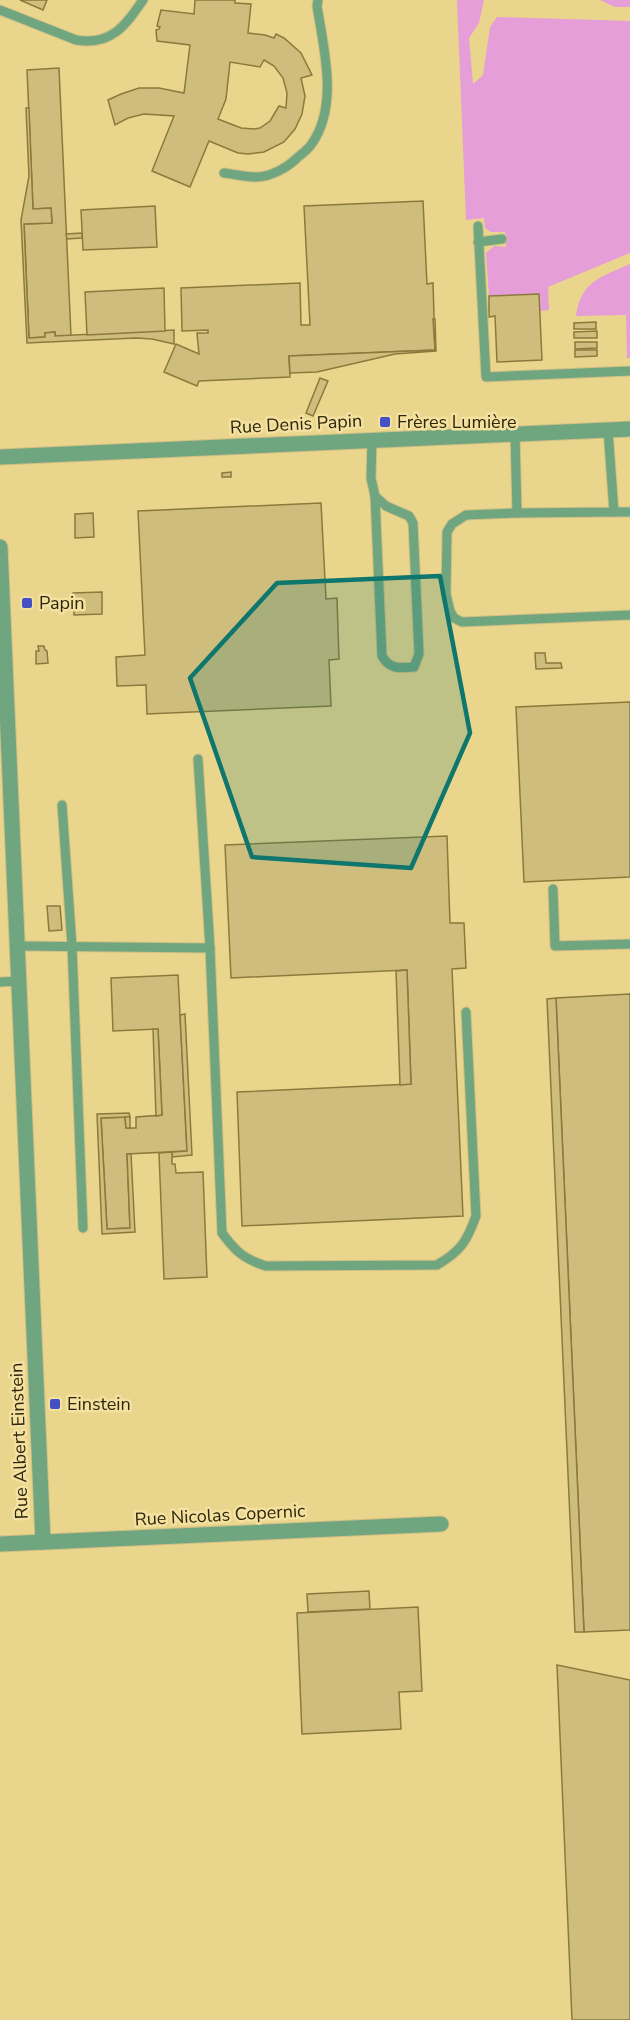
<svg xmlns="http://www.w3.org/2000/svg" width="630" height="2020" font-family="'Nunito Sans',sans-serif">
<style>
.built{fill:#ead58c}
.green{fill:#e59ed7}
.building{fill:#cfbd7d;stroke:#8c7a3c;stroke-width:1.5;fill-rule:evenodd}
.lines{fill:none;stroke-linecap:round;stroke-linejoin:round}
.lane-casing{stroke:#d0bf85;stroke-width:11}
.street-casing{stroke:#d0bf85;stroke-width:17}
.lane{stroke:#6fa680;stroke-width:9}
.street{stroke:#6fa680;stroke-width:15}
.marked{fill:#0f766e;fill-opacity:0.2;stroke:#0f766e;stroke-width:4.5;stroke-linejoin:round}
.poi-dot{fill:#4550c5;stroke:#f4e1a0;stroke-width:2}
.labels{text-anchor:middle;stroke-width:5;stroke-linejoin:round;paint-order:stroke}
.poi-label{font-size:18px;fill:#2e260c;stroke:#f4e1a0;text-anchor:start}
.street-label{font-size:18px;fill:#2e260c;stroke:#f4e1a0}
</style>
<rect width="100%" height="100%" fill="#f4e1a0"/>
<!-- built -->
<rect class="built" x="0" y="0" width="630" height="2020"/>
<!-- green -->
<g class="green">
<polygon points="457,0 484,0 479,23 469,38 473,84 483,75 490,27 497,17 630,21 630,253 548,287 549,310 540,311 539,294 489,296 486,253 494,246 506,247 505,232 491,232 485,228 484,218 466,220"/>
<polygon points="600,0 630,0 630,7 615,7"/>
<path d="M630,264V358H627L626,315L576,316C581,281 601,277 630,264Z"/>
</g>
<!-- building -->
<g class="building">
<polygon points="20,0 47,0 43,10"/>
<path d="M195,0H235V3L251,4L248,33L265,35L274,38L276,34L284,38L301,53L312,75L301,78L305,96L302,114L295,129L284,142L264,152L248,154L238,153L209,141L190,187L152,171L174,116L144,114L128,118L115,125L108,100L121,94L139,88H159L184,93L190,45L157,41L156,30L159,29L160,27L157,26L161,10L194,14ZM264,60L274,66L283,78L287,93L286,108L279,106L270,121L260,128L254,129L241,128L218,119L226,99L230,62L260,67Z"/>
<polygon points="59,68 71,336 55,336 55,332 45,333 45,337 29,338 24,224 52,223 51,208 33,209 27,70"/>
<polygon points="26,108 29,108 33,209 51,208 52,223 24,224 29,338 45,337 45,333 55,332 55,336 174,330 174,344 152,339 136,338 27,343 21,220 29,176"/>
<polygon points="423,201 427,284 433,283 435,350 289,356 290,377 199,381 197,386 164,372 176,344 199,354 197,333 208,333 208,330 182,331 181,288 300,283 301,325 310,325 304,206"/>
<polygon points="155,206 157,247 83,250 81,210"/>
<polygon points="82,233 82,238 67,239 66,234"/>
<polygon points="164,288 165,331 87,335 85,292"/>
<polygon points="539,294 542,360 497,362 495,316 489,317 489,296"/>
<polygon points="433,319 435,319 436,351 395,354 317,372 290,373 289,356 435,350"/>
<polygon points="596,322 596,329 574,329 574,323"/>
<polygon points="597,331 597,338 574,338 574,332"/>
<polygon points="575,342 597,342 597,348 575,349"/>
<polygon points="575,350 597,350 597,356 575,357"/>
<polygon points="320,378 328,381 313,416 306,413"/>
<polygon points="231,472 231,477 222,477 222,473"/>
<polygon points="321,503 326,599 337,598 339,659 329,660 331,706 147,714 146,685 117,686 116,657 145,655 138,511"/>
<polygon points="93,513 94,537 75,538 75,514"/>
<polygon points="102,592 102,614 74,615 73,593"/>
<polygon points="38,646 44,646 45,650 47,651 48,663 36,664 36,651 39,651"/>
<polygon points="535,653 545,653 546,663 561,663 562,668 536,669"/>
<polygon points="630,702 630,877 524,882 516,707"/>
<polygon points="447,836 450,923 464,923 466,968 452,969 463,1216 242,1226 237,1092 411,1084 407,970 231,978 225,845"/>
<polygon points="47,906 60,906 62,930 49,931"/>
<polygon points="407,970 411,1084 400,1085 396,971"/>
<polygon points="178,975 187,1151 127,1154 130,1228 107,1229 101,1118 125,1117 126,1128 136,1128 136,1117 162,1115 158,1029 113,1031 111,978"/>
<polygon points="630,994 630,1630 584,1632 556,998"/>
<polygon points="556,998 584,1632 575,1632 547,999"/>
<polygon points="185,1014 192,1155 172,1157 172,1152 187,1151 180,1015"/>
<polygon points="153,1029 158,1029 162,1115 156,1116"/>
<polygon points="129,1113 130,1117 101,1118 107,1229 130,1228 127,1154 131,1154 135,1232 102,1234 97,1114"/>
<polygon points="125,1117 130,1117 130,1128 126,1128"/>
<polygon points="172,1152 172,1164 175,1164 176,1173 203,1172 207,1277 164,1279 159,1153"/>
<polygon points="369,1591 370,1609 308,1612 307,1594"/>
<polygon points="418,1607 422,1691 399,1692 401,1729 302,1734 297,1613"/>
<polygon points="557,1665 630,1680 630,2020 572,2020"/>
</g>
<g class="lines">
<!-- lane casing -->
<g class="lane-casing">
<g id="lane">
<path d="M0,10L76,40C111,46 125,26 143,0"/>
<path d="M224,173C234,174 245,177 256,177C270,177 287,168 297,158C302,154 307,150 311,145C339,106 324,50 317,6L318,0"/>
<polyline points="478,226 486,377 630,371"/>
<polyline points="478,242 502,239"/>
<polyline points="515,434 517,513 614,512 608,430"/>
<polyline points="372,440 371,478 375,496"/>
<path d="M375,496L386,506L409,516L413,523L419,654L414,667C400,668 390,670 382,656Z"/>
<polyline points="614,512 630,512"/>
<polyline points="517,513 466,515 452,524 447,532 446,594 450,611 454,618 462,622 630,615"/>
<polyline points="198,759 210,948"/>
<polyline points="62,805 72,946 83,1228"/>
<polyline points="553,889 555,946 630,944"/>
<path d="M18,946L210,948L222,1233C236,1252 244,1259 266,1266L437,1265C461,1251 467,1241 476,1216L466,1012"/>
<polyline points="0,982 19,981"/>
</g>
</g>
<!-- street casing -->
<g class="street-casing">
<g id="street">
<polyline points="0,457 630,429"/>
<polyline points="0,547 43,1542"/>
<polyline points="0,1544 441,1524"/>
</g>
</g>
<!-- lane -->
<use href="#lane" class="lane"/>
<!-- street -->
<use href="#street" class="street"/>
</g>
<!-- marked area -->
<path class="marked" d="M440,576L470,733L411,868L252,857L190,678L277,583Z"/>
<!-- markers -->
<g class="poi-dot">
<rect x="379" y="416" width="12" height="12" rx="3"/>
<rect x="21" y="597" width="12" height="12" rx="3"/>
<rect x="49" y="1398" width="12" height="12" rx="3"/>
</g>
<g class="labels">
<!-- poi labels -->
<g class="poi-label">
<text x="397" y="428">Frères Lumière</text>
<text x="39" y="609">Papin</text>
<text x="67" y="1410">Einstein</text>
</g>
<!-- street labels -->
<g class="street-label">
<text transform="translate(296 424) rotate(-3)" y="6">Rue Denis Papin</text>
<text transform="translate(19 1441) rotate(-92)" y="6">Rue Albert Einstein</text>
<text transform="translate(220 1515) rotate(-3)" y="6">Rue Nicolas Copernic</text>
</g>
</g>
</svg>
